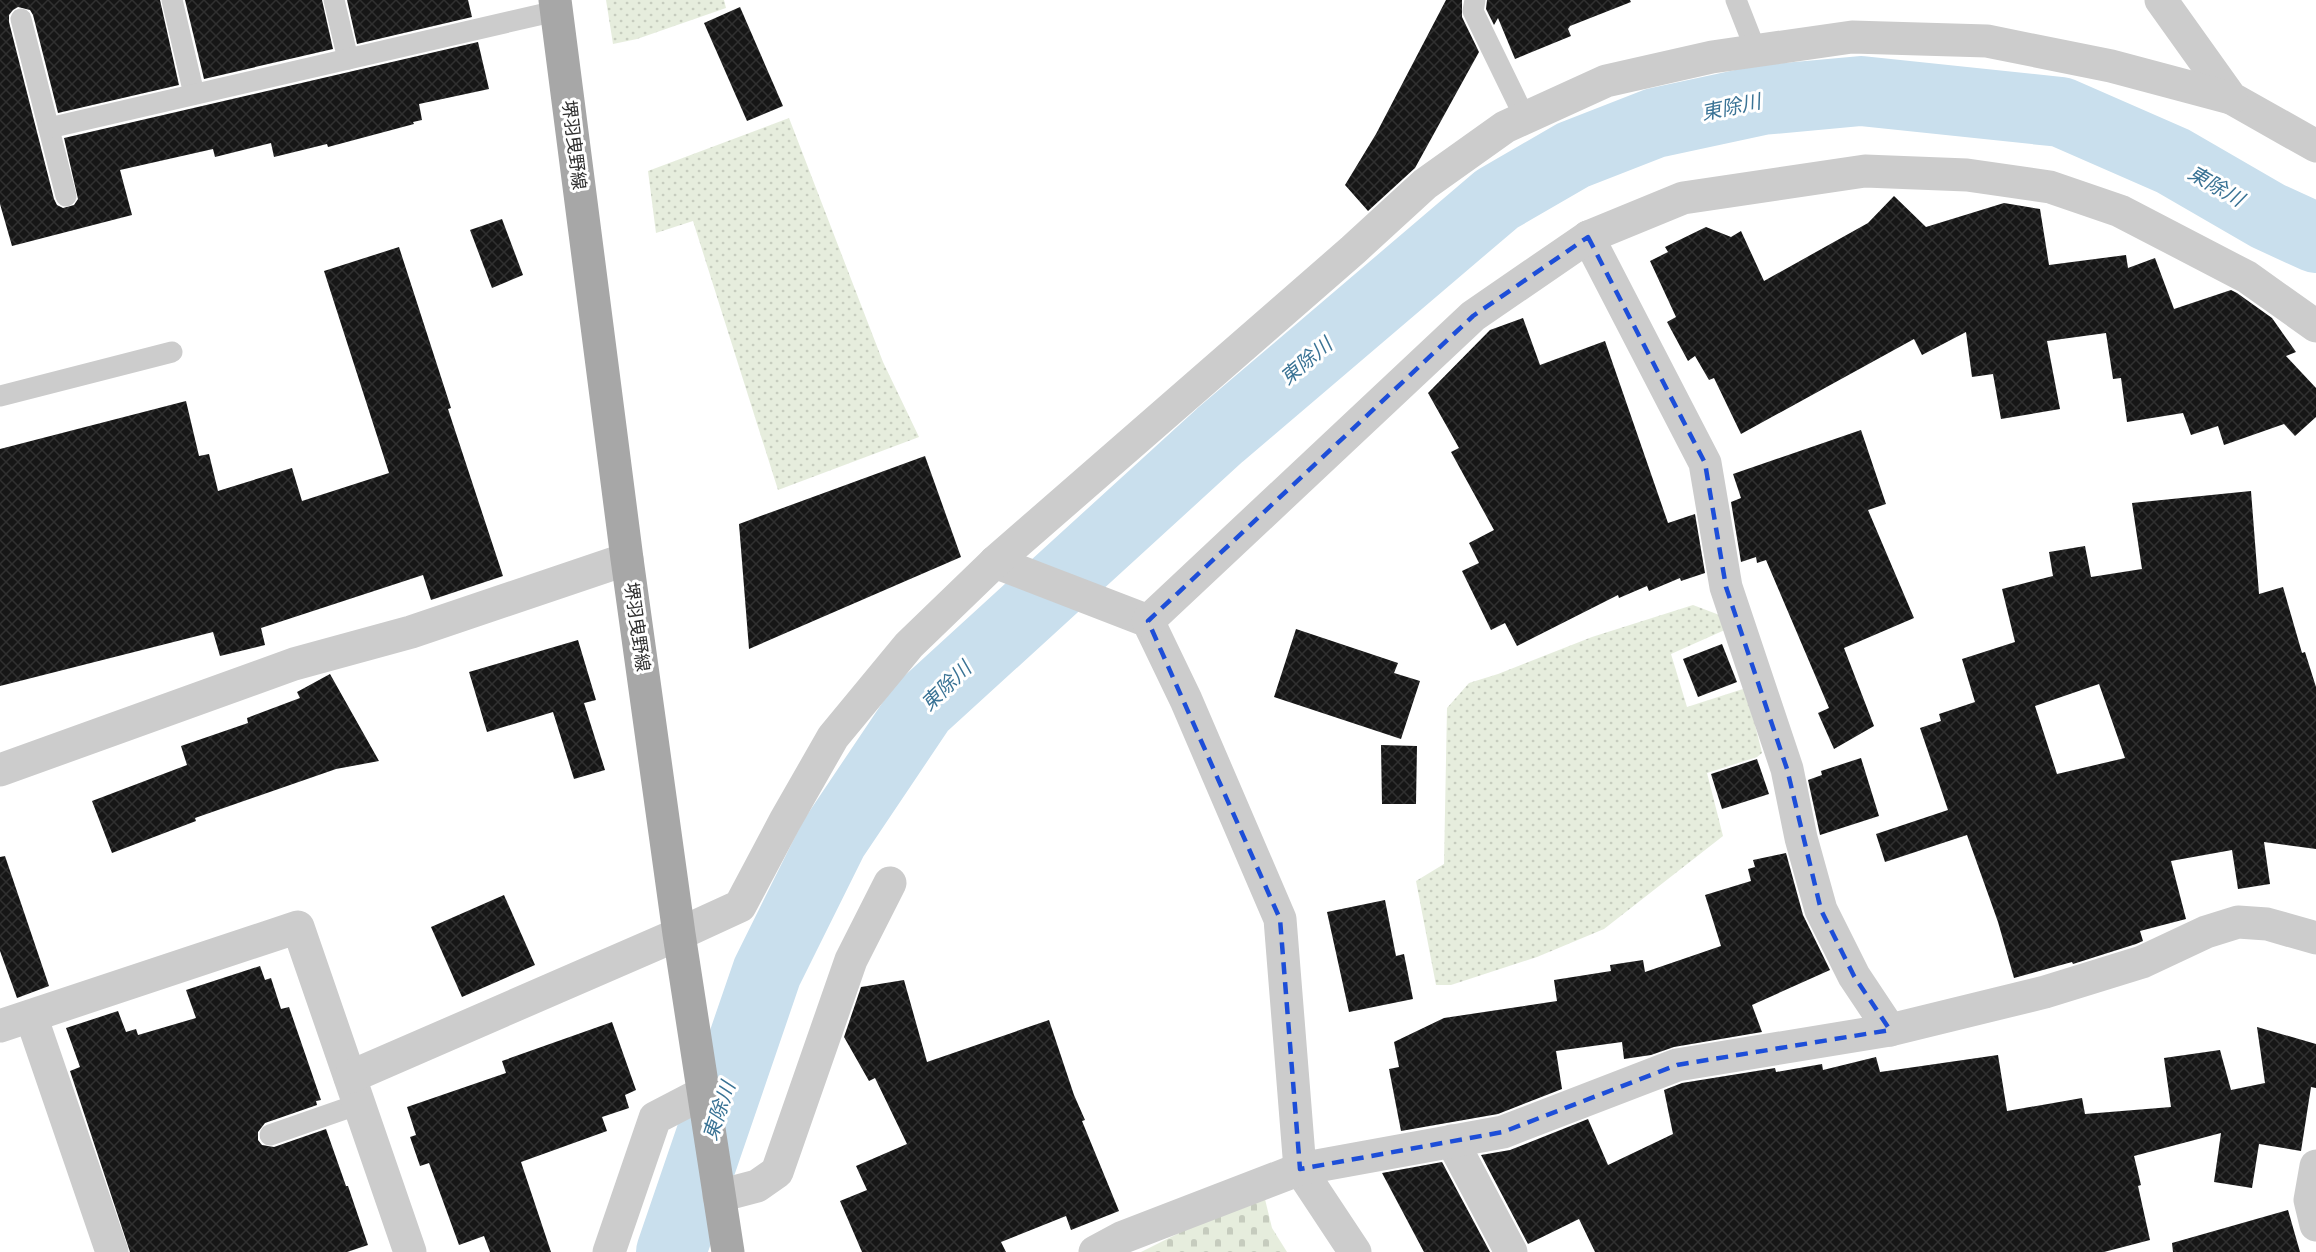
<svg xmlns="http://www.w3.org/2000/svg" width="2316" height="1252" font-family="'Open Sans','Noto Sans JP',sans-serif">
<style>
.grass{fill:url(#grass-dots)}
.cemetery{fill:url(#cemetery-stones)}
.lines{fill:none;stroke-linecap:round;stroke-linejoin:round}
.river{stroke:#c9dfed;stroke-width:70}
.building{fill:url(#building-cross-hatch);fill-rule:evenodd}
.lane{stroke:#ccc;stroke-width:21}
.street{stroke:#ccc;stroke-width:33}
.primary{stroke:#a7a7a7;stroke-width:33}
.marked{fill:none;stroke:#1d4ed8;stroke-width:4.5;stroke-dasharray:12 8;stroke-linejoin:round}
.labels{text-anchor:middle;stroke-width:6;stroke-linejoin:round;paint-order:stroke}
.street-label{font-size:18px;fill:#2f2f2f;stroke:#fff}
.water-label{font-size:20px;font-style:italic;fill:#3a7395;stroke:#fff}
</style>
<defs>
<pattern id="grass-dots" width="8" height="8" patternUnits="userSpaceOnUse" patternTransform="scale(1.5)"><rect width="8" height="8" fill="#e6eddd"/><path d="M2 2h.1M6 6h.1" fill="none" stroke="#c6ccbe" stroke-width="1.8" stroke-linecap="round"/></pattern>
<pattern id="cemetery-stones" width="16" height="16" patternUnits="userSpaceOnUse" patternTransform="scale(1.5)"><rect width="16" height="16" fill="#e6eddd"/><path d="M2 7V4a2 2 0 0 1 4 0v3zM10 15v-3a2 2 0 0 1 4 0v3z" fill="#c6ccbe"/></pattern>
<pattern id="building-cross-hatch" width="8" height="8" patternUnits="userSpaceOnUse" patternTransform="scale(1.5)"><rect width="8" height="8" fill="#161616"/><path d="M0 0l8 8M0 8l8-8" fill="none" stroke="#303030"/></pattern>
</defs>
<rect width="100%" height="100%" fill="#fff"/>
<!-- grass -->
<g class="grass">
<polygon points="606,0 724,0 726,8 637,39 613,44"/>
<polygon points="789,118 883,362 919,437 778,490 693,221 656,233 648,171"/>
<polygon points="1693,605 1722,616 1727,629 1671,654 1687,707 1746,688 1762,753 1757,757 1707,773 1723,836 1604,929 1537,957 1451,985 1436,985 1416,881 1444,864 1447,708 1469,683 1498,674 1592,637"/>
</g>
<!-- cemetery -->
<polygon class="cemetery" points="1263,1191 1272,1228 1287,1252 1141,1252"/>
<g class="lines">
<!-- river -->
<polyline class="river" points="671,1252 767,972 833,839 921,708 1220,435 1497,199 1573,155 1655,123 1762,100 1861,91 2061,112 2173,161 2268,216 2316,238"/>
</g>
<!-- building -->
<g class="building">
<polygon points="0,0 160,0 179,85 58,113 33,15 30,10 18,7 13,10 9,15 9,22 54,199 57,205 63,208 74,205 78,199 64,138 478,42 489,89 419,104 422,120 413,122 414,124 328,147 327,144 274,157 271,143 215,157 213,149 120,170 132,215 12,246 0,204"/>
<polygon points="185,0 322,0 333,49 204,79"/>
<polygon points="347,0 468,0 472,17 357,44"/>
<polygon points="1446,0 1462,0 1462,17 1479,52 1415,168 1368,211 1345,185 1376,134"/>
<polygon points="1487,0 1630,0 1631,2 1570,26 1568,29 1571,36 1515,59 1498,18 1494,25 1486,9"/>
<polygon points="740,7 783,106 747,121 704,23"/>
<polygon points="1894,196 1926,227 2004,203 2040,209 2049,265 2126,255 2128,268 2155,258 2174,309 2231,290 2237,293 2272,318 2296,352 2286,356 2316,388 2316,417 2295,436 2284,424 2224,445 2218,426 2191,435 2183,413 2127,422 2121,378 2113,379 2106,333 2047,341 2060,409 2001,419 1993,374 1972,377 1966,332 1922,355 1914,339 1741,434 1714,378 1709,380 1695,356 1688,361 1667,322 1676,317 1650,261 1668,252 1665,247 1706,227 1731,237 1741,231 1764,281 1868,223"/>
<polygon points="502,219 523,275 492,288 470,230"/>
<polygon points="399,247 451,408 448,409 503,576 431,600 423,575 261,628 265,645 220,656 213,632 0,686 0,449 186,401 199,456 209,454 218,491 292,468 302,501 389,473 324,271"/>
<polygon points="1523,318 1540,365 1605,341 1668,523 1695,514 1705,573 1681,581 1680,578 1649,591 1647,586 1619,598 1618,595 1517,646 1505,623 1491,630 1462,571 1479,563 1469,543 1494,530 1451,452 1459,448 1428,393 1490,330"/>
<polygon points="1861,430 1886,504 1868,510 1914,618 1844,648 1874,726 1834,749 1818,713 1829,708 1766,560 1757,563 1756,557 1741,562 1731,502 1741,498 1733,474"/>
<polygon points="925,456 961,557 749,649 739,524"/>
<path d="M2251,491L2259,594L2283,587L2302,653L2305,652L2316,687V849L2264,842L2270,884L2238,889L2232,850L2171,861L2186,919L2140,931L2143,941L2136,944L2073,964L2072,962L2014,978L1998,922L1967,835L1885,862L1876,834L1948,810L1920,728L1941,721L1939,714L1975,702L1962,659L2015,642L2002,589L2053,576L2049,552L2085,546L2091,577L2142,569L2132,503ZM2099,684L2125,758L2057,774L2035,706Z"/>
<polygon points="1296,629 1398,663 1394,673 1420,681 1401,739 1274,697"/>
<polygon points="578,640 596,700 584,703 605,770 574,779 553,712 487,732 469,672"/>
<polygon points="1722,644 1737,682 1698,697 1683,659"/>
<polygon points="330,674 379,761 336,769 195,818 196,821 112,853 92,801 187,765 181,746 248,723 247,718 300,698 297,692"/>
<polygon points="1381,745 1417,746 1416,804 1382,804"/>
<polygon points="1861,758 1879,816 1820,835 1808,780 1822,775 1821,771"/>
<polygon points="1757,759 1769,794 1722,809 1711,774"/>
<polygon points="1786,853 1803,915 1830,970 1752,1005 1762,1032 1674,1047 1651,1055 1624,1059 1622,1042 1556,1051 1562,1089 1498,1114 1401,1131 1389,1069 1399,1067 1394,1042 1444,1018 1557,1001 1554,980 1611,971 1610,965 1643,960 1645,972 1721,946 1705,895 1751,881 1748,869 1755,867 1753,860"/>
<polygon points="5,856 49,986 17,998 0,951 0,857"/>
<polygon points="504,895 535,965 462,997 431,927"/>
<polygon points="1385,900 1396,956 1404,954 1413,999 1349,1012 1327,912"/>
<polygon points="260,966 265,980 271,978 281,1009 289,1007 321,1100 316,1101 317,1105 265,1123 258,1132 258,1140 262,1145 274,1147 326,1129 346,1186 348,1186 368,1245 347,1252 130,1252 70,1071 80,1067 66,1028 118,1011 126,1032 136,1029 138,1035 196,1018 186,990"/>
<polygon points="904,980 927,1062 1049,1020 1074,1095 1085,1120 1082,1121 1119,1211 1071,1230 1066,1216 1001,1242 1006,1252 862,1252 840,1201 867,1190 856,1166 907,1144 875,1078 869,1081 844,1037 861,987"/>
<polygon points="612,1022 636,1090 625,1095 629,1108 602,1117 607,1131 521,1162 551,1252 490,1252 484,1236 459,1245 429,1163 420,1166 410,1137 416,1135 407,1107 506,1073 502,1061"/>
<polygon points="2257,1027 2316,1044 2316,1088 2311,1087 2301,1151 2259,1144 2252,1188 2214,1182 2221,1133 2134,1156 2141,1185 2138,1186 2150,1240 2104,1252 1595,1252 1579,1219 1528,1244 1481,1155 1510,1150 1588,1119 1608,1165 1673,1134 1664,1090 1682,1083 1775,1068 1776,1072 1822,1064 1823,1070 1876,1057 1880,1072 1998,1055 2007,1111 2082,1098 2085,1114 2171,1107 2164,1058 2220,1050 2231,1090 2265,1083"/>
<polygon points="1442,1162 1490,1252 1424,1252 1382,1173"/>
<polygon points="2288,1210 2300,1252 2173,1252 2172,1243"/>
</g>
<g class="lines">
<!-- lane -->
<g class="lane">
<polyline points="172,0 194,94"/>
<polyline points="334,0 348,59"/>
<polyline points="1475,0 1473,11 1525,118"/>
<polyline points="1736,0 1756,51"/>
<polyline points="21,19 66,196"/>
<polyline points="49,128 556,11"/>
<polyline points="0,396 172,352"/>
<polyline points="270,1135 359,1104"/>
</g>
<!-- street -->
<g class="street">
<polyline points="2161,0 2231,98 2316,146"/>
<polyline points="1588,237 1705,463 1726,587 1787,769 1801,838 1821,910 1854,976 1890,1030"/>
<polyline points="995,562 1148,621 1186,700 1280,919 1300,1169 1355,1252"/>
<polyline points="1148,621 1473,316 1588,237 1683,198 1865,171 1967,175 2050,187 2120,211 2247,277 2316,326"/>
<polyline points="0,770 294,664 411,632 627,559"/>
<polyline points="31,1016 112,1252"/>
<polyline points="0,1026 298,927 410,1252"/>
<polyline points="350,1077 679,934 740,906 785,821 833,737 909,645 995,562 1353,250 1425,184 1505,127 1606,81 1712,57 1852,37 1987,41 2111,66 2231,98"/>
<polyline points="1452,1141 1511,1252"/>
<polyline points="2316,1166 2310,1200 2316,1225"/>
<polyline points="719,1196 757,1186 777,1172 851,960 890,883"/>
<polyline points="609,1252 655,1118 703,1093"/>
<polyline points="1095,1252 1121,1238 1300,1169 1503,1132 1677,1065 1890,1030 2045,992 2142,962 2206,932 2238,922 2267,924 2316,938"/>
</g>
<!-- primary -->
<polyline class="primary" points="555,0 627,559 679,934 728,1252"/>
</g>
<!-- marked area -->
<path class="marked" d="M1588,237L1705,463L1726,587L1787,769L1821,910L1854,976L1890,1030L1677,1065L1503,1132L1300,1169L1280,919L1148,621L1473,316Z"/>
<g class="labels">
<!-- street labels -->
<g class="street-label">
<text transform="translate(574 145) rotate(83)" y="6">堺羽曳野線</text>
<text transform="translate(637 627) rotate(82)" y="6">堺羽曳野線</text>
</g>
<!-- water labels -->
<g class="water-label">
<text transform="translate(1731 107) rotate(-12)" y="7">東除川</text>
<text transform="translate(2216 186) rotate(30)" y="7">東除川</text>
<text transform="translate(1306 361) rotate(-40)" y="7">東除川</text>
<text transform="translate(946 686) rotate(-44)" y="7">東除川</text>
<text transform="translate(719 1111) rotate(-71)" y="7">東除川</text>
</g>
</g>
</svg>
